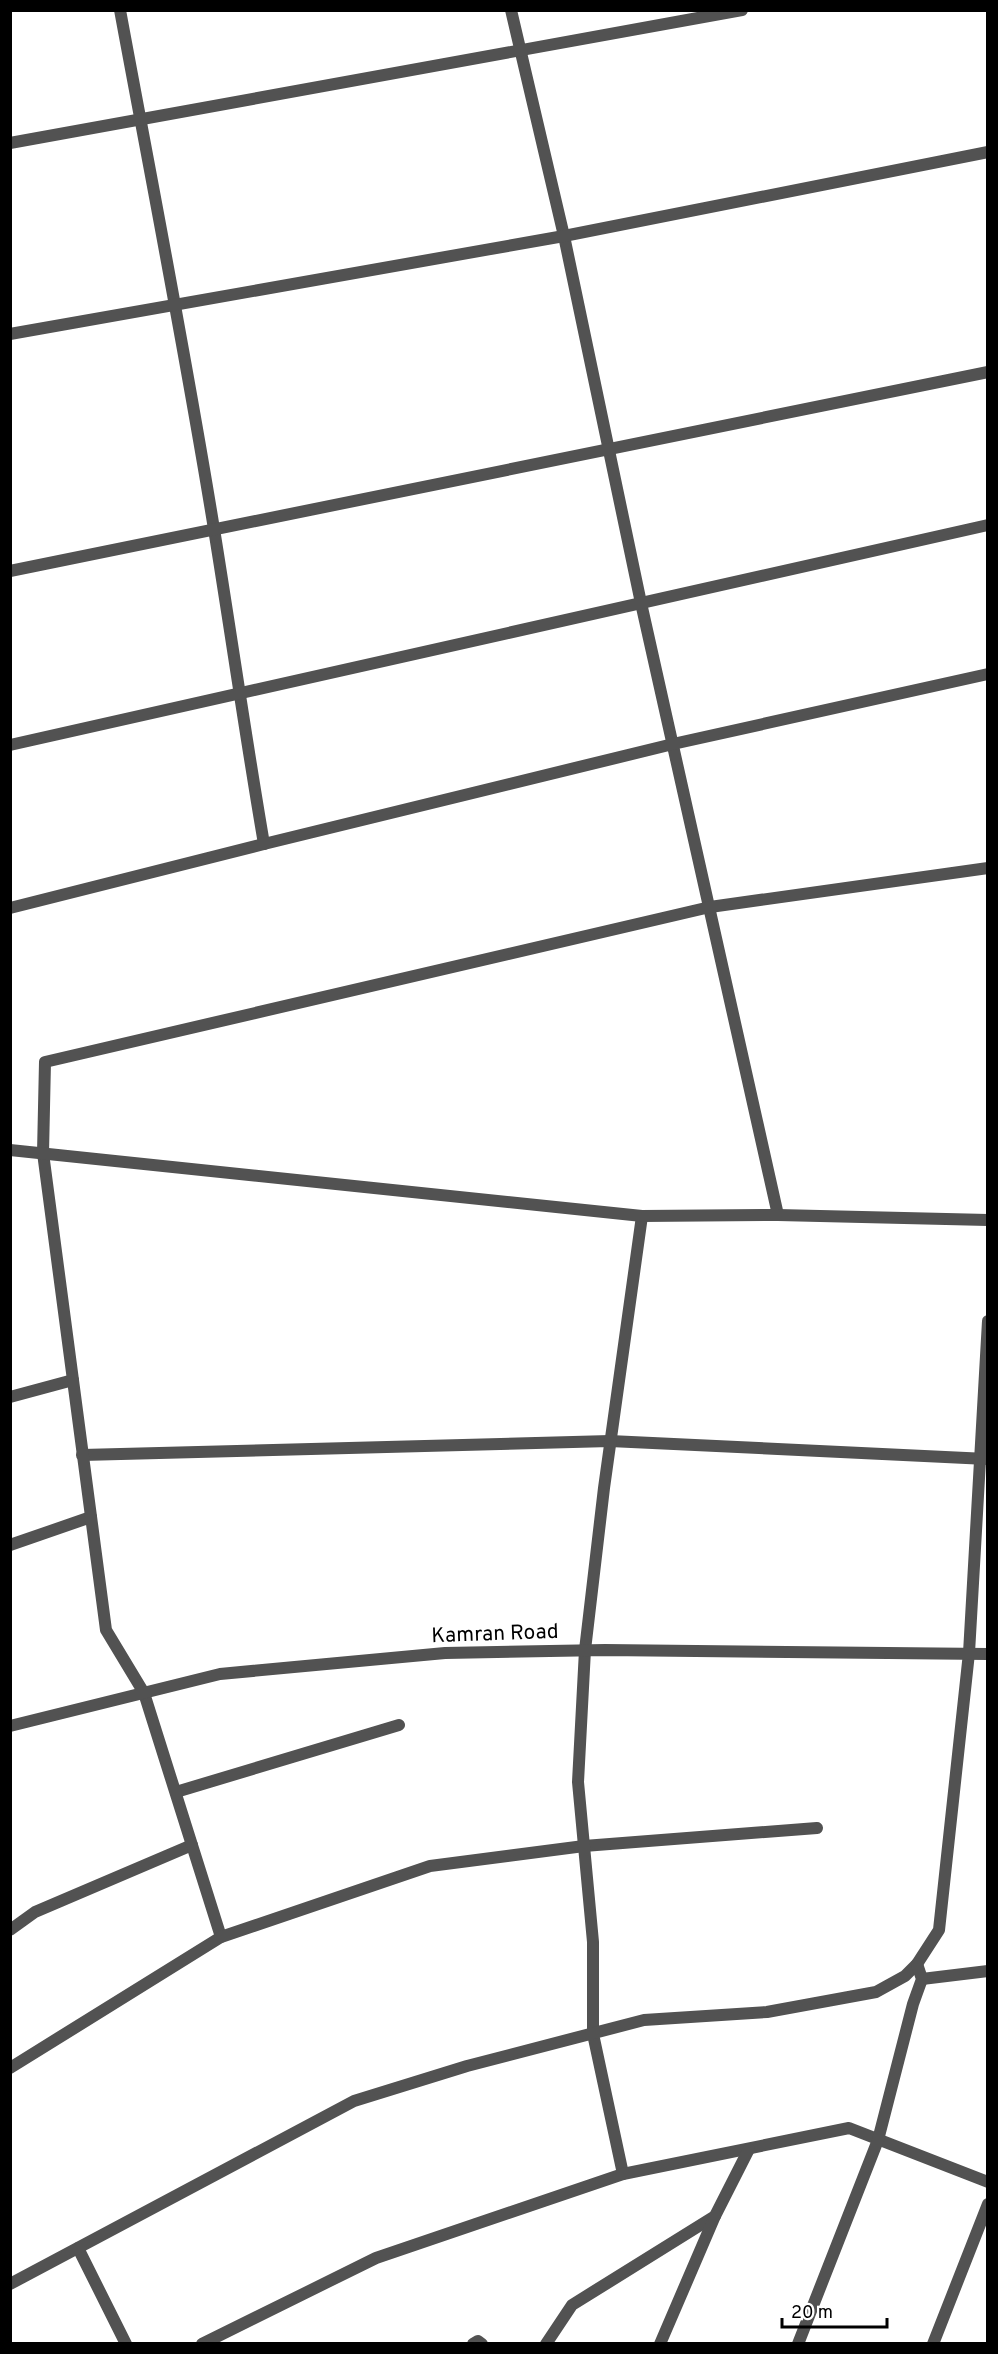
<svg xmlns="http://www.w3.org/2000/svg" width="998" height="2354" font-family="Overpass,sans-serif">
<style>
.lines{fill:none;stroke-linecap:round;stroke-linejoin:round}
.minor{stroke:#525252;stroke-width:12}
.tertiary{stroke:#525252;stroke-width:12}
.labels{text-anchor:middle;stroke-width:6;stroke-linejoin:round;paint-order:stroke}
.street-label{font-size:21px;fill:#000;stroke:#fff}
</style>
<rect width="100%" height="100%" fill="#fff"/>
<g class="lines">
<!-- minor -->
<g class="minor">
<path d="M120,10C152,183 186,356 214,529C231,634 246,739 264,844"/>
<polyline points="511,10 564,236 641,603 778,1215"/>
<polyline points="10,143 742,10"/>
<polyline points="10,571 988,372"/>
<polyline points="10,745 988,525"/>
<polyline points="10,908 264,844 673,744 988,674"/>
<polyline points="10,1397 73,1380"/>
<polyline points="82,1455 610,1441 987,1459"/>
<polyline points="10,1545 91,1517"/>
<polyline points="176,1792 399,1725"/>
<polyline points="10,1930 35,1912 192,1845"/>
<polyline points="221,1937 144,1693 106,1630 43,1153 45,1062 710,907 988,868"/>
<polyline points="922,1979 988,1971"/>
<polyline points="10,2068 221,1937 430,1866 584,1846 817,1828"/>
<polyline points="623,2174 593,2034 593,1942 578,1782 585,1650 604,1488 642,1216"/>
<polyline points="78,2248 126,2344"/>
<polyline points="10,2284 354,2101 467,2066 644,2020 767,2012 876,1992 905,1976 917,1964 939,1930 969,1653 988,1321"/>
<polyline points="202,2344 376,2258 623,2174 849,2128 988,2182"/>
<polyline points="473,2344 478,2341 482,2344"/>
<polyline points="546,2344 572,2305 715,2216 749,2149"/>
<polyline points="660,2344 715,2216"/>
<polyline points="798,2344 878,2140 913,2004 922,1979 917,1964"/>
<polyline points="933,2344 988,2204"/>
</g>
<!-- tertiary -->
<g class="tertiary">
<polyline points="10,334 564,236 988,152"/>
<polyline points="10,1150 642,1216 778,1215 988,1220"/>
<polyline points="10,1726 220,1674 445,1653 605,1650 988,1654"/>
</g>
</g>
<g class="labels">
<!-- street labels -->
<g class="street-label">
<text transform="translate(495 1633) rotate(-2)" y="7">Kamran Road</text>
</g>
</g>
<!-- border -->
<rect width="998" height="2354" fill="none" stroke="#000000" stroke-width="24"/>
<!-- scale -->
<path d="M782 2318v9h105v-9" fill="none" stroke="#000000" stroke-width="3"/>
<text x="791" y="2318" font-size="18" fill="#000000" stroke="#ffffff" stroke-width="4.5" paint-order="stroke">20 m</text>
</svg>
